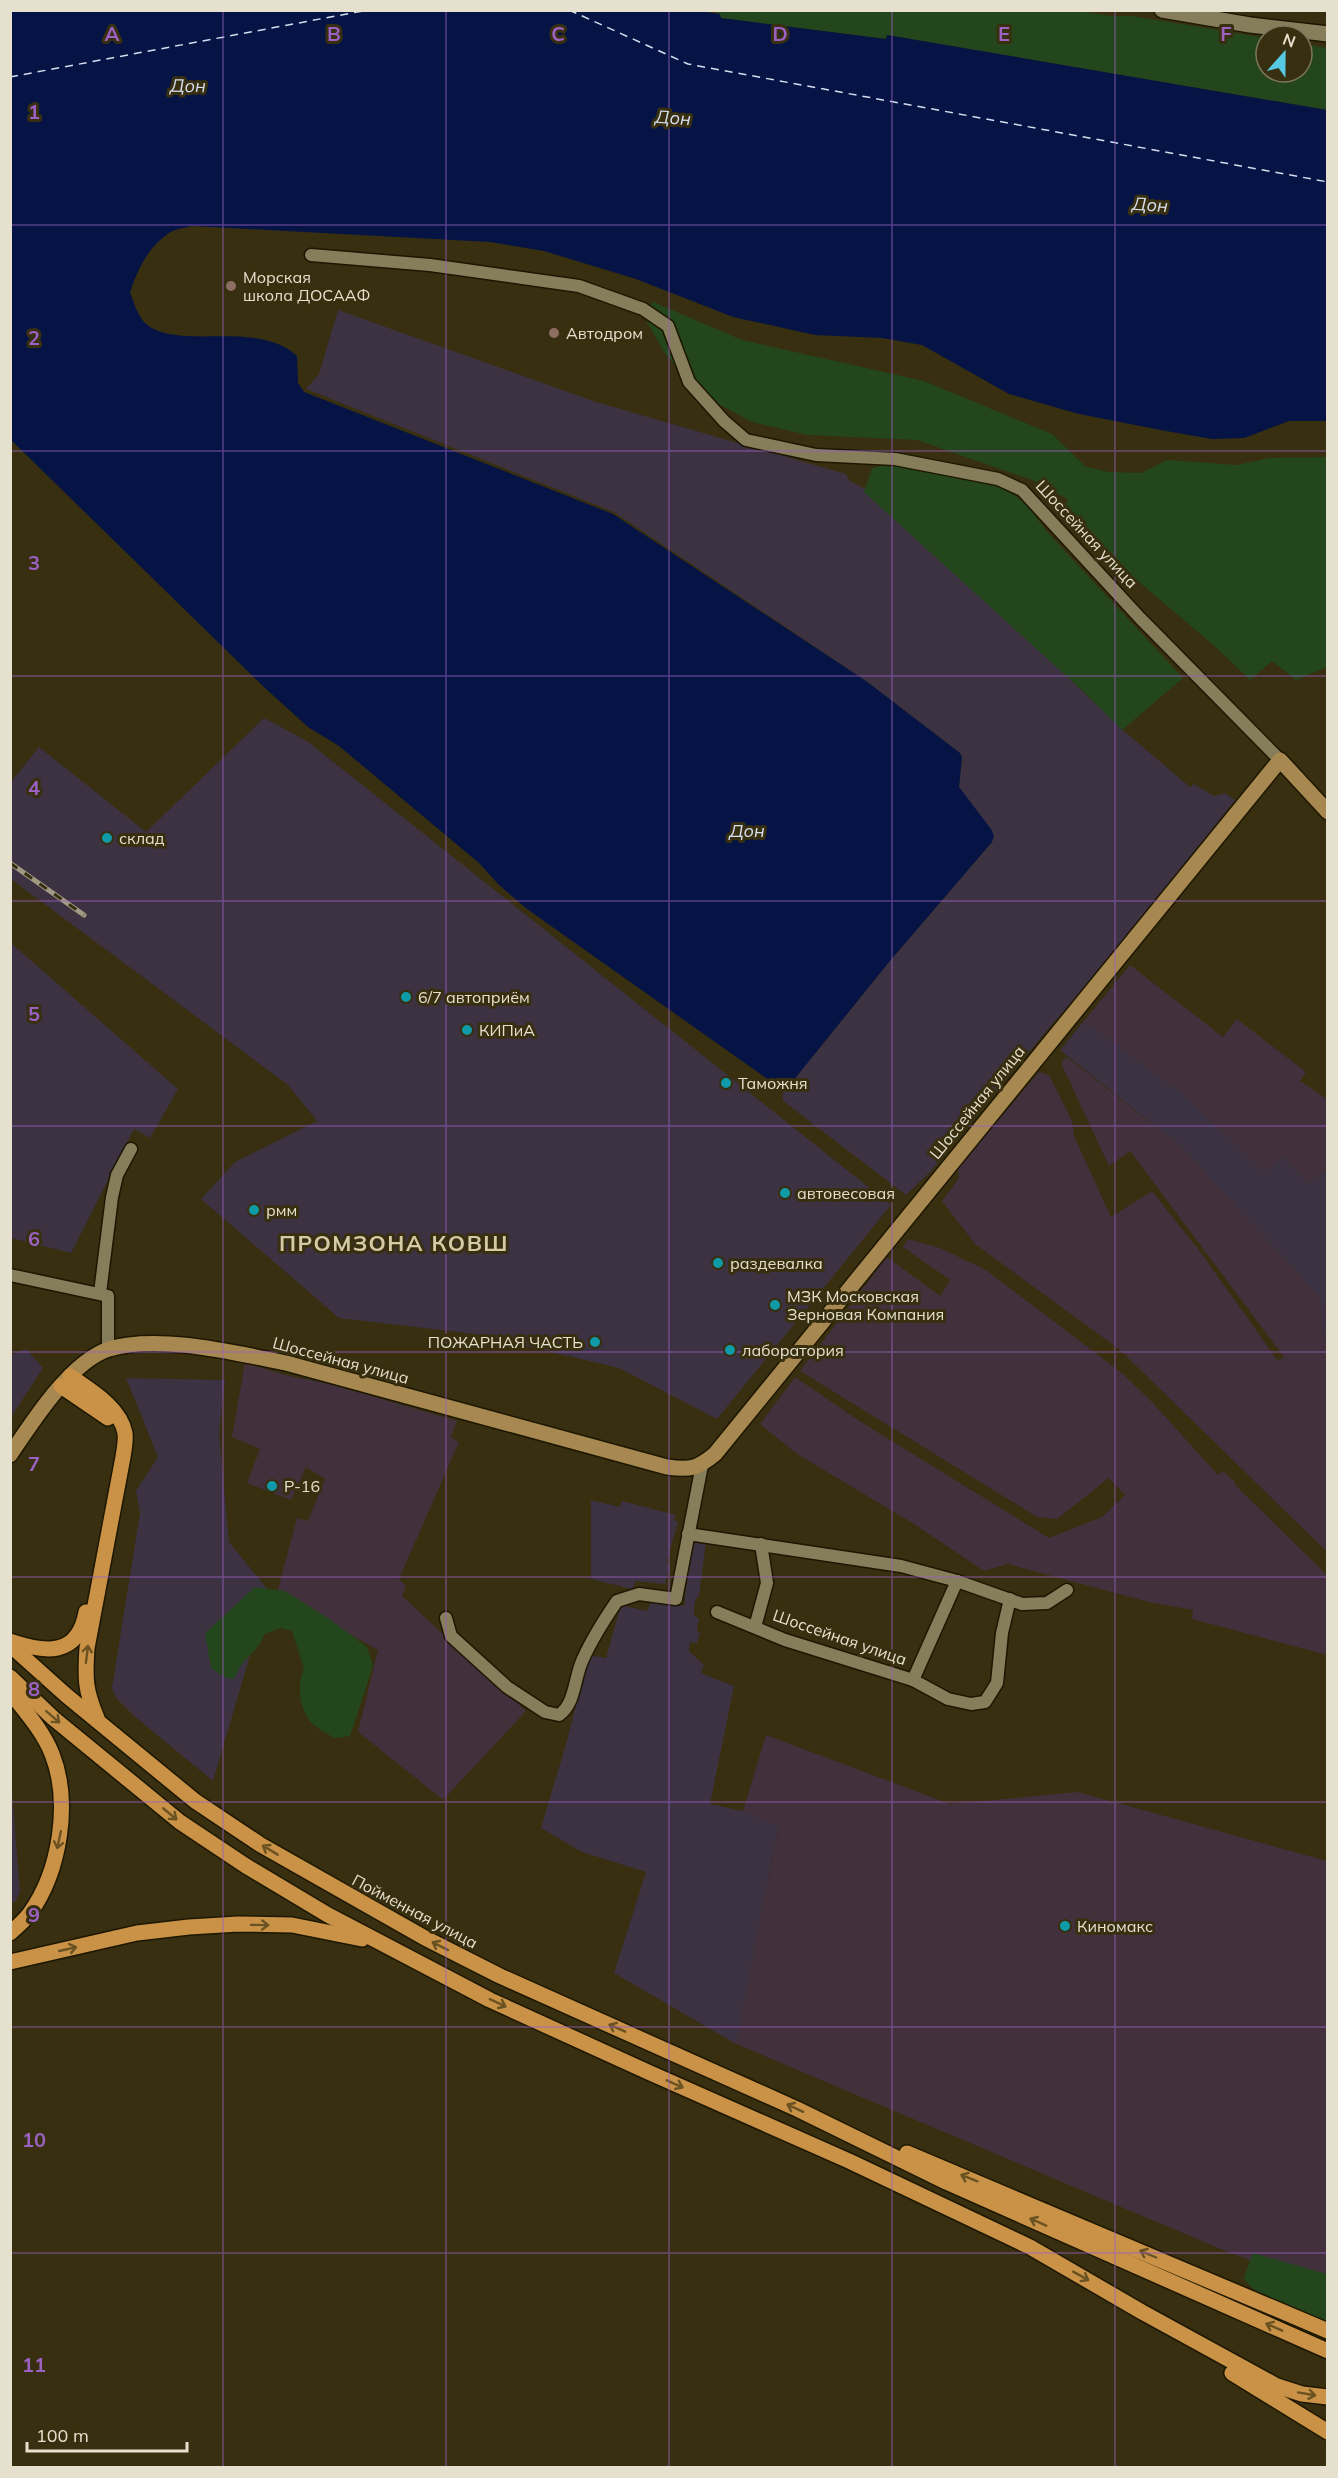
<svg xmlns="http://www.w3.org/2000/svg" width="1338" height="2478" font-family="Mulish,sans-serif">
<style>
.commercial{fill:#42313c}
.industrial{fill:#3d3241}
.green{fill:#24461d}
.water{fill:#051445}
.lines{fill:none;stroke-linecap:round;stroke-linejoin:round}
.ferry{stroke:#d5deef;stroke-width:1.5;stroke-dasharray:8 6;stroke-linecap:butt}
.minor-casing{stroke:#1d1701;stroke-width:15}
.tertiary-casing{stroke:#1d1701;stroke-width:18}
.secondary-casing{stroke:#1d1701;stroke-width:18}
.primary-casing{stroke:#1d1701;stroke-width:18}
.minor{stroke:#867d5b;stroke-width:12}
.tertiary{stroke:#867d5b;stroke-width:15}
.secondary{stroke:#a78850;stroke-width:15}
.primary{stroke:#c99246;stroke-width:15}
.rail-casing{stroke:#a19a83;stroke-width:5}
.rail{stroke:#372f0f;stroke-width:3;stroke-dasharray:9;stroke-linecap:butt}
.oneway{stroke:#6a5222}
.grid{fill:none;stroke:#9b62c4;stroke-width:1.5;stroke-opacity:0.55}
.education-dot{fill:#8d6e63;stroke:#372f0f;stroke-width:2}
.culture-dot{fill:#0f9aa8;stroke:#372f0f;stroke-width:2}
.labels{text-anchor:middle;stroke-width:6;stroke-linejoin:round;paint-order:stroke}
.poi-label{font-size:16px;fill:#e6e1cf;stroke:#372f0f;text-anchor:start}
.street-label{font-size:16px;fill:#e6e1cf;stroke:#372f0f}
.water-label{font-size:18px;font-style:italic;fill:#d5deef;stroke:#372f0f}
.district-label{font-size:22px;font-weight:bold;letter-spacing:1.5px;fill:#d4cba6;stroke:#372f0f}
.grid-label{font-size:20px;text-anchor:middle;font-weight:bold;fill:#9b62c4;stroke:#372f0f;stroke-width:6;stroke-linejoin:round;paint-order:stroke}
</style>
<rect width="100%" height="100%" fill="#372f0f"/>
<!-- commercial -->
<g class="commercial">
<polygon points="1130,965 1223,1037 1237,1019 1306,1072 1300,1081 1327,1099 1327,1168 1308,1183 1265,1172 1180,1091 1084,1021"/>
<polygon points="1067,1057 1180,1146 1319,1297 1323,1334 1328,1342 1327,1552 1119,1349 975,1244 942,1201 959,1178 958,1168 1039,1072 1049,1075 1072,1121 1074,1136 1111,1217 1152,1191 1201,1253 1278,1361 1284,1357 1130,1151 1109,1166 1061,1063"/>
<polygon points="908,1239 940,1248 986,1270 1123,1374 1151,1401 1218,1475 1223,1471 1236,1483 1234,1484 1327,1575 1327,1655 1192,1619 1193,1610 1149,1602 1008,1564 984,1571 914,1524 797,1454 760,1424 795,1377 861,1422 1049,1538 1102,1517 1125,1495 1109,1478 1057,1519 1037,1517 800,1371 887,1257 940,1296 950,1280 903,1247"/>
<polygon points="245,1363 289,1376 330,1384 457,1421 451,1437 459,1442 399,1579 406,1586 402,1596 526,1711 443,1800 358,1732 378,1650 280,1595 278,1589 297,1518 308,1521 325,1479 306,1467 291,1500 247,1483 260,1449 232,1437"/>
<polygon points="766,1735 950,1804 1078,1792 1327,1861 1327,2288 1223,2250 736,2044 779,1827 743,1811"/>
</g>
<!-- industrial -->
<g class="industrial">
<polygon points="338,310 596,402 846,474 850,481 875,494 1123,730 1190,787 1194,784 1214,796 1225,793 1235,800 1107,962 1048,1029 930,1172 906,1195 783,1101 783,1090 788,1087 889,962 992,842 959,787 962,757 960,753 866,681 614,512 306,389 319,374"/>
<polygon points="264,718 307,741 891,1205 717,1419 619,1368 475,1334 339,1318 201,1199 235,1162 317,1121 288,1085 11,879 11,782 39,747 146,832"/>
<polygon points="11,943 178,1089 150,1138 134,1129 71,1253 11,1238"/>
<polygon points="1084,1021 1180,1091 1265,1172 1283,1156 1308,1183 1327,1168 1327,1342 1323,1335 1319,1297 1180,1146 1060,1050"/>
<polygon points="26,1349 43,1368 11,1417 11,1355"/>
<polygon points="126,1378 225,1380 219,1433 229,1542 269,1591 213,1781 133,1715 116,1698 112,1688 140,1513 136,1491 158,1457"/>
<polygon points="591,1500 620,1507 622,1501 676,1515 674,1520 678,1522 667,1561 670,1567 665,1584 636,1581 632,1589 591,1579"/>
<polygon points="692,1541 706,1542 699,1597 696,1597 694,1609 694,1616 699,1618 697,1631 700,1633 697,1643 690,1642 689,1651 704,1665 701,1673 734,1686 710,1804 743,1811 779,1826 736,2044 614,1973 646,1872 582,1852 541,1828 566,1744 589,1655 606,1658 621,1605 647,1611 652,1600 684,1606"/>
<polygon points="10,1765 20,1892 15,1902 11,1903"/>
</g>
<!-- green -->
<g class="green">
<polygon points="716,10 1072,10 1111,16 1132,16 1266,38 1266,72 1302,72 1302,44 1327,48 1327,110 887,35 886,39 720,18"/>
<polygon points="653,302 742,340 924,381 1052,434 1086,467 1109,472 1141,473 1167,460 1237,465 1269,458 1327,457 1327,667 1296,680 1272,661 1250,680 1218,649 1066,520 1067,499 1032,480 917,440 807,435 752,422 698,393 664,352 642,313"/>
<polygon points="892,463 975,478 1007,490 1025,503 1049,534 1183,678 1122,730 1086,694 864,492 872,468"/>
<path d="M255,1587L285,1591L328,1618L367,1647L373,1666L350,1736L334,1738C326,1733 316,1728 310,1721C299,1708 297,1683 304,1669L292,1631L281,1628L265,1634C256,1655 242,1658 234,1679L224,1677L211,1668L205,1633Z"/>
<path d="M1253,2253L1327,2274V2321C1305,2314 1255,2299 1244,2278Z"/>
</g>
<!-- water -->
<path class="water" d="M10,11H699L720,14L721,18L886,39L887,35L1327,110V421H1289L1244,438L1212,439L1166,431L1079,414L1009,394L922,345L882,338L815,335L733,317L636,279L544,251L490,242L192,226C185,228 175,229 169,233C148,247 137,270 130,293C134,302 137,314 144,322C175,353 257,318 297,356L298,383L304,392L613,514L866,681L960,753L962,757L959,787L991,829L994,836L992,842L889,962L788,1087L783,1090L527,909L499,885L479,863L339,746L308,727L265,688L11,440Z"/>
<g class="lines">
<!-- ferry -->
<g class="ferry">
<polyline points="569,10 688,64 1328,182"/>
<polyline points="10,77 368,10"/>
</g>
<!-- minor casing -->
<g class="minor-casing">
<g id="minor">
<polyline points="311,255 430,265 579,286 643,309 668,326 689,382 724,421 746,440 816,455 895,459 998,479 1022,490 1140,618 1280,760"/>
<polyline points="10,1275 108,1296 108,1350"/>
<polyline points="100,1293 112,1197 117,1175 131,1149"/>
<polyline points="688,1534 901,1566 957,1581 1022,1604 1047,1603 1067,1590"/>
<polyline points="717,1612 785,1640 913,1680 948,1699 971,1704 985,1702 997,1683 1002,1633 1010,1599"/>
<path d="M446,1618L451,1636L507,1687L545,1712L559,1715C576,1703 574,1677 583,1659C592,1639 604,1620 617,1601L639,1594L676,1599L702,1465"/>
<polyline points="755,1627 767,1583 761,1544"/>
<polyline points="913,1680 957,1581"/>
</g>
</g>
<!-- tertiary casing -->
<g class="tertiary-casing">
<polyline id="tertiary" points="1162,10 1250,25 1328,34"/>
</g>
<!-- secondary casing -->
<g class="secondary-casing">
<path id="secondary" d="M10,1455C33,1421 70,1362 109,1349C159,1334 235,1353 286,1363L667,1467C690,1470 697,1469 715,1454L1280,760L1328,812"/>
</g>
<!-- primary casing -->
<g class="primary-casing">
<g id="primary">
<path d="M70,1376C90,1390 120,1407 125,1433C126,1441 124,1450 123,1457L87,1648C85,1678 85,1690 97,1718"/>
<polyline points="61,1386 108,1418"/>
<path d="M10,1641C45,1653 78,1657 86,1612"/>
<polyline points="10,1645 67,1696 195,1801 261,1845 425,1938 500,1976 797,2109 946,2182 1328,2351"/>
<polyline points="10,1677 53,1718 180,1822 246,1866 328,1915 490,2000 648,2072 849,2161 1030,2247 1142,2312 1277,2386 1302,2394 1328,2397"/>
<path d="M10,1692C25,1711 43,1731 52,1754C71,1802 60,1871 30,1913C25,1920 17,1927 10,1933"/>
<polyline points="10,1962 137,1933 189,1927 238,1924 292,1925 362,1939"/>
<polyline points="907,2153 1328,2331"/>
<polyline points="1232,2373 1328,2432"/>
</g>
</g>
<!-- minor -->
<use href="#minor" class="minor"/>
<!-- tertiary -->
<use href="#tertiary" class="tertiary"/>
<!-- secondary -->
<use href="#secondary" class="secondary"/>
<!-- primary -->
<use href="#primary" class="primary"/>
<!-- rail casing -->
<g class="rail-casing">
<polyline id="rail" points="10,863 84,915"/>
</g>
<!-- rail -->
<use href="#rail" class="rail"/>
</g>
<!-- one-way arrows -->
<defs><path id="oneway-shaft" d="M-6 0H5M1.5-3L5.5 0L1.5 3" fill="none" stroke-width="1.6" stroke-linecap="round" stroke-linejoin="round" transform="scale(1.5)"/></defs>
<g class="oneway">
<use href="#oneway-shaft" transform="translate(87 1654) rotate(-83)"/>
<use href="#oneway-shaft" transform="translate(53 1717) rotate(41)"/>
<use href="#oneway-shaft" transform="translate(170 1814) rotate(40)"/>
<use href="#oneway-shaft" transform="translate(59 1840) rotate(102)"/>
<use href="#oneway-shaft" transform="translate(270 1850) rotate(-149)"/>
<use href="#oneway-shaft" transform="translate(260 1925) rotate(1)"/>
<use href="#oneway-shaft" transform="translate(440 1946) rotate(-153)"/>
<use href="#oneway-shaft" transform="translate(68 1949) rotate(-13)"/>
<use href="#oneway-shaft" transform="translate(498 2003) rotate(25)"/>
<use href="#oneway-shaft" transform="translate(617 2028) rotate(-156)"/>
<use href="#oneway-shaft" transform="translate(675 2084) rotate(24)"/>
<use href="#oneway-shaft" transform="translate(795 2108) rotate(-155)"/>
<use href="#oneway-shaft" transform="translate(969 2178) rotate(-158)"/>
<use href="#oneway-shaft" transform="translate(1038 2222) rotate(-156)"/>
<use href="#oneway-shaft" transform="translate(1148 2254) rotate(-157)"/>
<use href="#oneway-shaft" transform="translate(1081 2276) rotate(29)"/>
<use href="#oneway-shaft" transform="translate(1274 2327) rotate(-156)"/>
<use href="#oneway-shaft" transform="translate(1307 2394) rotate(10)"/>
</g>
<!-- grid -->
<path class="grid" d="M223,10V2468M446,10V2468M669,10V2468M892,10V2468M1115,10V2468M10,225H1328M10,451H1328M10,676H1328M10,901H1328M10,1126H1328M10,1352H1328M10,1577H1328M10,1802H1328M10,2027H1328M10,2253H1328"/>
<!-- markers -->
<g class="education-dot">
<circle cx="231" cy="286" r="6"/>
<circle cx="554" cy="333" r="6"/>
</g>
<g class="culture-dot">
<circle cx="107" cy="838" r="6"/>
<circle cx="406" cy="997" r="6"/>
<circle cx="467" cy="1030" r="6"/>
<circle cx="726" cy="1083" r="6"/>
<circle cx="785" cy="1193" r="6"/>
<circle cx="254" cy="1210" r="6"/>
<circle cx="718" cy="1263" r="6"/>
<circle cx="775" cy="1305" r="6"/>
<circle cx="595" cy="1342" r="6"/>
<circle cx="730" cy="1350" r="6"/>
<circle cx="272" cy="1486" r="6"/>
<circle cx="1065" cy="1926" r="6"/>
</g>
<g class="labels">
<!-- poi labels -->
<g class="poi-label">
<text x="243" y="283">Морская<tspan x="243" dy="18">школа ДОСААФ</tspan></text>
<text x="566" y="339">Автодром</text>
<text x="119" y="844">склад</text>
<text x="418" y="1003">6/7 автоприём</text>
<text x="479" y="1036">КИПиА</text>
<text x="738" y="1089">Таможня</text>
<text x="797" y="1199">автовесовая</text>
<text x="266" y="1216">рмм</text>
<text x="730" y="1269">раздевалка</text>
<text x="787" y="1302">МЗК Московская<tspan x="787" dy="18">Зерновая Компания</tspan></text>
<text x="583" y="1348" text-anchor="end">ПОЖАРНАЯ ЧАСТЬ</text>
<text x="742" y="1356">лаборатория</text>
<text x="284" y="1492">Р-16</text>
<text x="1077" y="1932">Киномакс</text>
</g>
<!-- street labels -->
<g class="street-label">
<text transform="translate(1087 534) rotate(47)" y="6">Шоссейная улица</text>
<text transform="translate(977 1102) rotate(-51)" y="6">Шоссейная улица</text>
<text transform="translate(341 1360) rotate(15)" y="6">Шоссейная улица</text>
<text transform="translate(840 1637) rotate(19)" y="6">Шоссейная улица</text>
<text transform="translate(415 1911) rotate(28)" y="6">Пойменная улица</text>
</g>
<!-- water labels -->
<g class="water-label">
<text transform="translate(188 86) rotate(1)" y="6">Дон</text>
<text transform="translate(673 118) rotate(4)" y="6">Дон</text>
<text transform="translate(1150 205) rotate(4)" y="6">Дон</text>
<text x="747" y="837">Дон</text>
</g>
<!-- district labels -->
<g class="district-label">
<text x="394" y="1251">ПРОМЗОНА КОВШ</text>
</g>
</g>
<g class="grid-label">
<text x="112" y="41">A</text>
<text x="334" y="41">B</text>
<text x="558" y="41">C</text>
<text x="780" y="41">D</text>
<text x="1004" y="41">E</text>
<text x="1226" y="41">F</text>
<text x="34" y="119">1</text>
<text x="34" y="345">2</text>
<text x="34" y="570">3</text>
<text x="34" y="795">4</text>
<text x="34" y="1021">5</text>
<text x="34" y="1246">6</text>
<text x="34" y="1471">7</text>
<text x="34" y="1696">8</text>
<text x="34" y="1922">9</text>
<text x="34" y="2147">10</text>
<text x="34" y="2372">11</text>
</g>
<!-- border -->
<rect width="1338" height="2478" fill="none" stroke="#e6e1cf" stroke-width="24"/>
<!-- north arrow -->
<g transform="translate(1284 54) rotate(21)"><circle r="28" fill="#372f0f" stroke="#7d765c" stroke-width="1.5"/>
<path d="M0-4.5L10 22L0 15L-10 22Z" fill="#57c9e2"/>
<text y="-9" font-size="16" font-weight="bold" text-anchor="middle" fill="#e6e1cf">N</text>
</g>
<!-- scale -->
<path d="M27 2442v9h160v-9" fill="none" stroke="#e6e1cf" stroke-width="3"/>
<text x="36" y="2442" font-size="18" fill="#e6e1cf" stroke="#372f0f" stroke-width="4.5" paint-order="stroke">100 m</text>
</svg>
